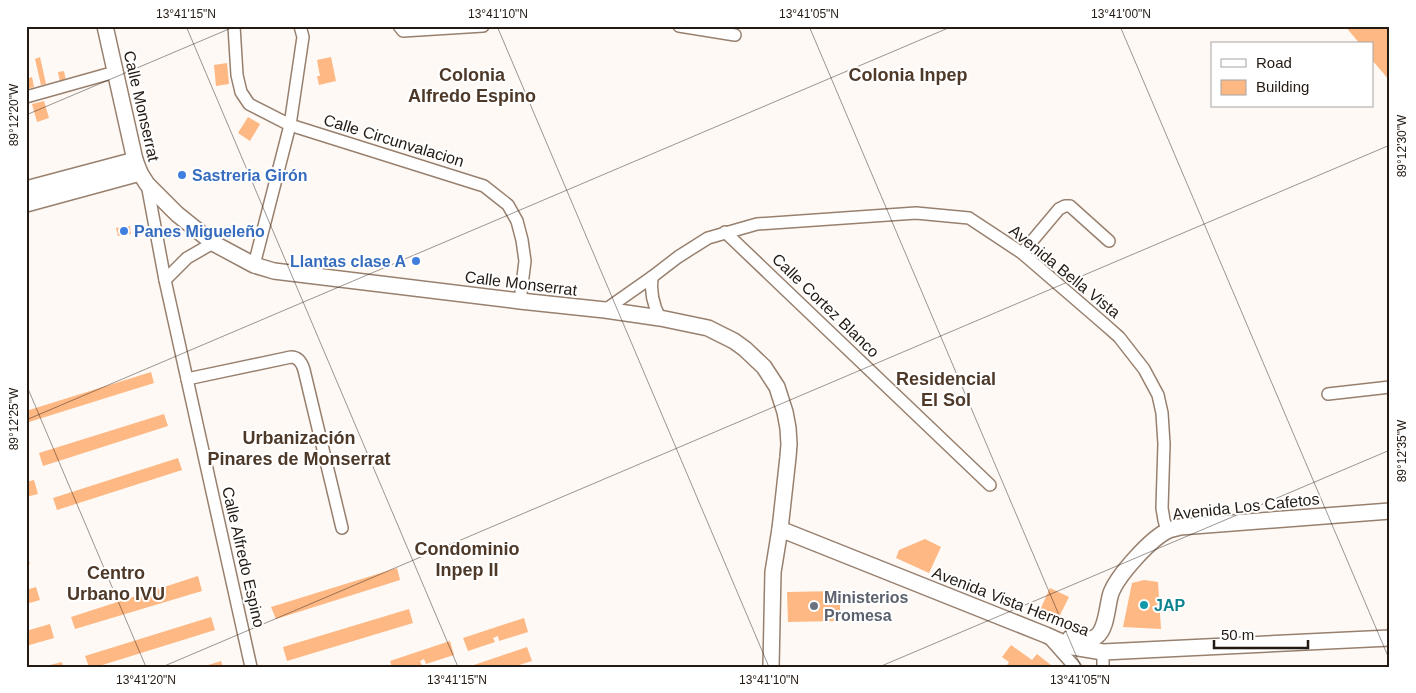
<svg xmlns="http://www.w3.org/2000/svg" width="1416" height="693" font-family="Arial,sans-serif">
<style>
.building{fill:#feb883}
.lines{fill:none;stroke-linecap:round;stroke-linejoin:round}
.street-casing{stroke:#98806f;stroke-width:14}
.secondary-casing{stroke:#98806f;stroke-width:18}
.street{stroke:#fff;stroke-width:11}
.secondary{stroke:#fff;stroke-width:15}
.ticks{fill:none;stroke:#231a13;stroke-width:1;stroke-opacity:0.45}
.shop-dot{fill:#3f7fe0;stroke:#fff;stroke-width:2}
.culture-dot{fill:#0f9aa8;stroke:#fff;stroke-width:2}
.worship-dot{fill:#6b7280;stroke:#fff;stroke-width:2}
.labels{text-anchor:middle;stroke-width:4;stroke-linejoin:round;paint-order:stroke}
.street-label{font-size:16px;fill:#231a13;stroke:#fff}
.shop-label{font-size:16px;font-weight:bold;fill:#366cbe;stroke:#fff;text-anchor:start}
.worship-label{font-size:16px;font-weight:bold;fill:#5b616d;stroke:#fff;text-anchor:start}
.culture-label{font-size:16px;font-weight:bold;fill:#0d838f;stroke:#fff;text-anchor:start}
.neighbourhood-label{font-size:18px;font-weight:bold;fill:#4e3929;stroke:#fff}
.neatline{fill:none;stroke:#231a13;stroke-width:2}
.ticks-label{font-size:12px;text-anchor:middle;fill:#231a13}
</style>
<rect width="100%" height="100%" fill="#fef9f5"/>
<!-- building -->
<g class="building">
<polygon points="1345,26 1390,26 1390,81 1372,60 1372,44 1360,44"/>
<polygon points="40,57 46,84 41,85 35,59"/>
<polygon points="331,57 336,81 319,85 317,76 320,76 317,60"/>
<polygon points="227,63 229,84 216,86 214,65"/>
<polygon points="64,71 66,81 60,82 58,72"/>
<polygon points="32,77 34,87 26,89 26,79"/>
<polygon points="44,101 49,118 37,122 32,104"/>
<polygon points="248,117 260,124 250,141 238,133"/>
<polygon points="130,226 131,234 118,236 116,228"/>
<polygon points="151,372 154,383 29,422 26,411"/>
<polygon points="164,414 168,426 43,466 39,453"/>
<polygon points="178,458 182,470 57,510 53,498"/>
<polygon points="34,480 38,494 26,497 26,482"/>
<polygon points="925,539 941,547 929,573 896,558 899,550"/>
<polygon points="26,552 30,564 26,565"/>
<polygon points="397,568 400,580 276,619 271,607"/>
<polygon points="198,576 202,591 75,629 71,617"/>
<polygon points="1144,580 1158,582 1161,629 1123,627 1132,583"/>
<polygon points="36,587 40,600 26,604 26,590"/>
<polygon points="1050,588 1069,597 1057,621 1039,612"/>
<polygon points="840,591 840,621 788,622 787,592"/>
<polygon points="409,609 413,623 287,661 283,647"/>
<polygon points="211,617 215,630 96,667 89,667 85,656"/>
<polygon points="524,618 528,632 499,641 498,636 493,638 495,642 468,651 463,638"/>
<polygon points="50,624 54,638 26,646 26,631"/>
<polygon points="450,641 454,655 426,664 424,659 420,661 422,666 418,667 392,667 390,661"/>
<polygon points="1011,645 1032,660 1037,654 1051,665 1050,667 1006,667 1009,662 1002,657"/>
<polygon points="527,647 532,661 513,667 502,667 502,665 497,667 468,667"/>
<polygon points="221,661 223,667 205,667 205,666"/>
<polygon points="62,662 63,667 46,667 46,666"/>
</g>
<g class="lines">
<!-- street casing -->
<g class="street-casing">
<g id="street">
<polyline points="234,26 237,75 241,92 249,104 290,125 484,186 508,205 517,221 522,240 525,261 520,301"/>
<polyline points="399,26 403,31 483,26"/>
<polyline points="679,26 735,35"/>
<polyline points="26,97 115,72"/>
<polyline points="147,184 165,280 251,667"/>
<polyline points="725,232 990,485"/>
<polyline points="1022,253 1059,209 1065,206 1070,206 1109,241"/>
<polyline points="254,265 290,125 303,37 300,26"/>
<path d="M652,277C650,293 653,305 660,318"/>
<polyline points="165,280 187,258 213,243"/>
<polyline points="605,310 652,277 678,257 708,238 757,224 916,213 969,218 1022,253 1102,322 1119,337 1144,369 1158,395 1162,413 1164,444 1162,508 1164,520 1167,531"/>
<path d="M187,379L291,357C298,357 302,363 304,370L342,528"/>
<polyline points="1328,394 1390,387"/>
<polyline points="1051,640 1075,667"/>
<polyline points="1103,667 1103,652"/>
</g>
</g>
<!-- secondary casing -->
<g class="secondary-casing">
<g id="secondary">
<polyline points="105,26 135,160 140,173 147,184 177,214 213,243 254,265 274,271 520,301 605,310 660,318 708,328 734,341 745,349 764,367 777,387 785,412 788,428 789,444 788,457 780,529 773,572 771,667"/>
<polyline points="26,189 135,160"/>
<polyline points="26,204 140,173"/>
<polyline points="780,529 1046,635 1073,647 1103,652 1390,638"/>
<path d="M1070,638C1079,639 1090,642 1097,636C1107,628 1107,605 1111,593C1118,575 1151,538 1169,530C1172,529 1176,528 1180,527L1390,511"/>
</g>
</g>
<!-- street -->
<use href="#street" class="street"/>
<!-- secondary -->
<use href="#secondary" class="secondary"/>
</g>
<!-- ticks -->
<path class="ticks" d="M186,26L458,667M497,26L769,667M809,26L1081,667M1120,26L1390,661M26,115L236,26M26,384L146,667M26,420L953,26M162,667L1390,145M879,667L1390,450"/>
<!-- markers -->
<g class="shop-dot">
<circle cx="182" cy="175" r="5"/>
<circle cx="124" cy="231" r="5"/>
<circle cx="416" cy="261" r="5"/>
</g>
<circle class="culture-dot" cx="1144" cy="605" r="5"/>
<circle class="worship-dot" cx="814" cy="606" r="5"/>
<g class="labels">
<!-- street labels -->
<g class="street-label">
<text transform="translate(142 106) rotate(77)" y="6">Calle Monserrat</text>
<text transform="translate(394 140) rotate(17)" y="6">Calle Circunvalacion</text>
<text transform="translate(1065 271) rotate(39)" y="6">Avenida Bella Vista</text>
<text transform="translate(521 283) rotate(7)" y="6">Calle Monserrat</text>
<text transform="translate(826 305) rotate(44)" y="6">Calle Cortez Blanco</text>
<text transform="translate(1246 506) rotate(-6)" y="6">Avenida Los Cafetos</text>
<text transform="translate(244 557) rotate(77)" y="6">Calle Alfredo Espino</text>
<text transform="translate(1011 601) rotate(21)" y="6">Avenida Vista Hermosa</text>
</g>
<!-- shop labels -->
<g class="shop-label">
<text x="192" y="181">Sastreria Girón</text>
<text x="134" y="237">Panes Migueleño</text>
<text x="406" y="267" text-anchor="end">Llantas clase A</text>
</g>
<!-- worship labels -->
<g class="worship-label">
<text x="824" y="603">Ministerios<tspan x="824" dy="18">Promesa</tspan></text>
</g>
<!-- culture labels -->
<g class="culture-label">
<text x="1154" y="611">JAP</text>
</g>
<!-- neighbourhood labels -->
<g class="neighbourhood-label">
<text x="472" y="81">Colonia<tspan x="472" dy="21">Alfredo Espino</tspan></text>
<text x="908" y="81">Colonia Inpep</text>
<text x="946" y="385">Residencial<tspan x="946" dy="21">El Sol</tspan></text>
<text x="299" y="444">Urbanización<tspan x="299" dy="21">Pinares de Monserrat</tspan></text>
<text x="467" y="555">Condominio<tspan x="467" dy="21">Inpep II</tspan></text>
<text x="116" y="579">Centro<tspan x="116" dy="21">Urbano IVU</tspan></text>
</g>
</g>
<!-- border -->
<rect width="1416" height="693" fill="none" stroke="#ffffff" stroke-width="55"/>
<!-- legend -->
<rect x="1211" y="42" width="162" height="65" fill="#ffffff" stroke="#a7a3a1"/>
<rect x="1221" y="59" width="25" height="8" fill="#ffffff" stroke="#a7a3a1"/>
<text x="1256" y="68" font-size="15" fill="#231a13">Road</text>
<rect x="1221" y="80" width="25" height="15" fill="#feb883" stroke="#a7a3a1"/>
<text x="1256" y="92" font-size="15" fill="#231a13">Building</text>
<!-- scale -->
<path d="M1214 640v8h94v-8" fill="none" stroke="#231a13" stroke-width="2.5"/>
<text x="1221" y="640" font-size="15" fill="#231a13" stroke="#ffffff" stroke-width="4" paint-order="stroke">50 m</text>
<rect x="28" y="28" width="1360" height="638" class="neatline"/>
<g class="ticks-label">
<text x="186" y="18">13°41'15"N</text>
<text x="498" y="18">13°41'10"N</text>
<text x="809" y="18">13°41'05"N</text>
<text x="1121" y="18">13°41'00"N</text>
<text transform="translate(14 115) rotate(-90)" y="4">89°12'20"W</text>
<text transform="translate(1402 146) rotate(-90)" y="4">89°12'30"W</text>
<text transform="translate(14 419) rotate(-90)" y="4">89°12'25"W</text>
<text transform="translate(1402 451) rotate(-90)" y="4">89°12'35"W</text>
<text x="146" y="684">13°41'20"N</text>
<text x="457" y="684">13°41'15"N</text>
<text x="769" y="684">13°41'10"N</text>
<text x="1080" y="684">13°41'05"N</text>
</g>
</svg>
